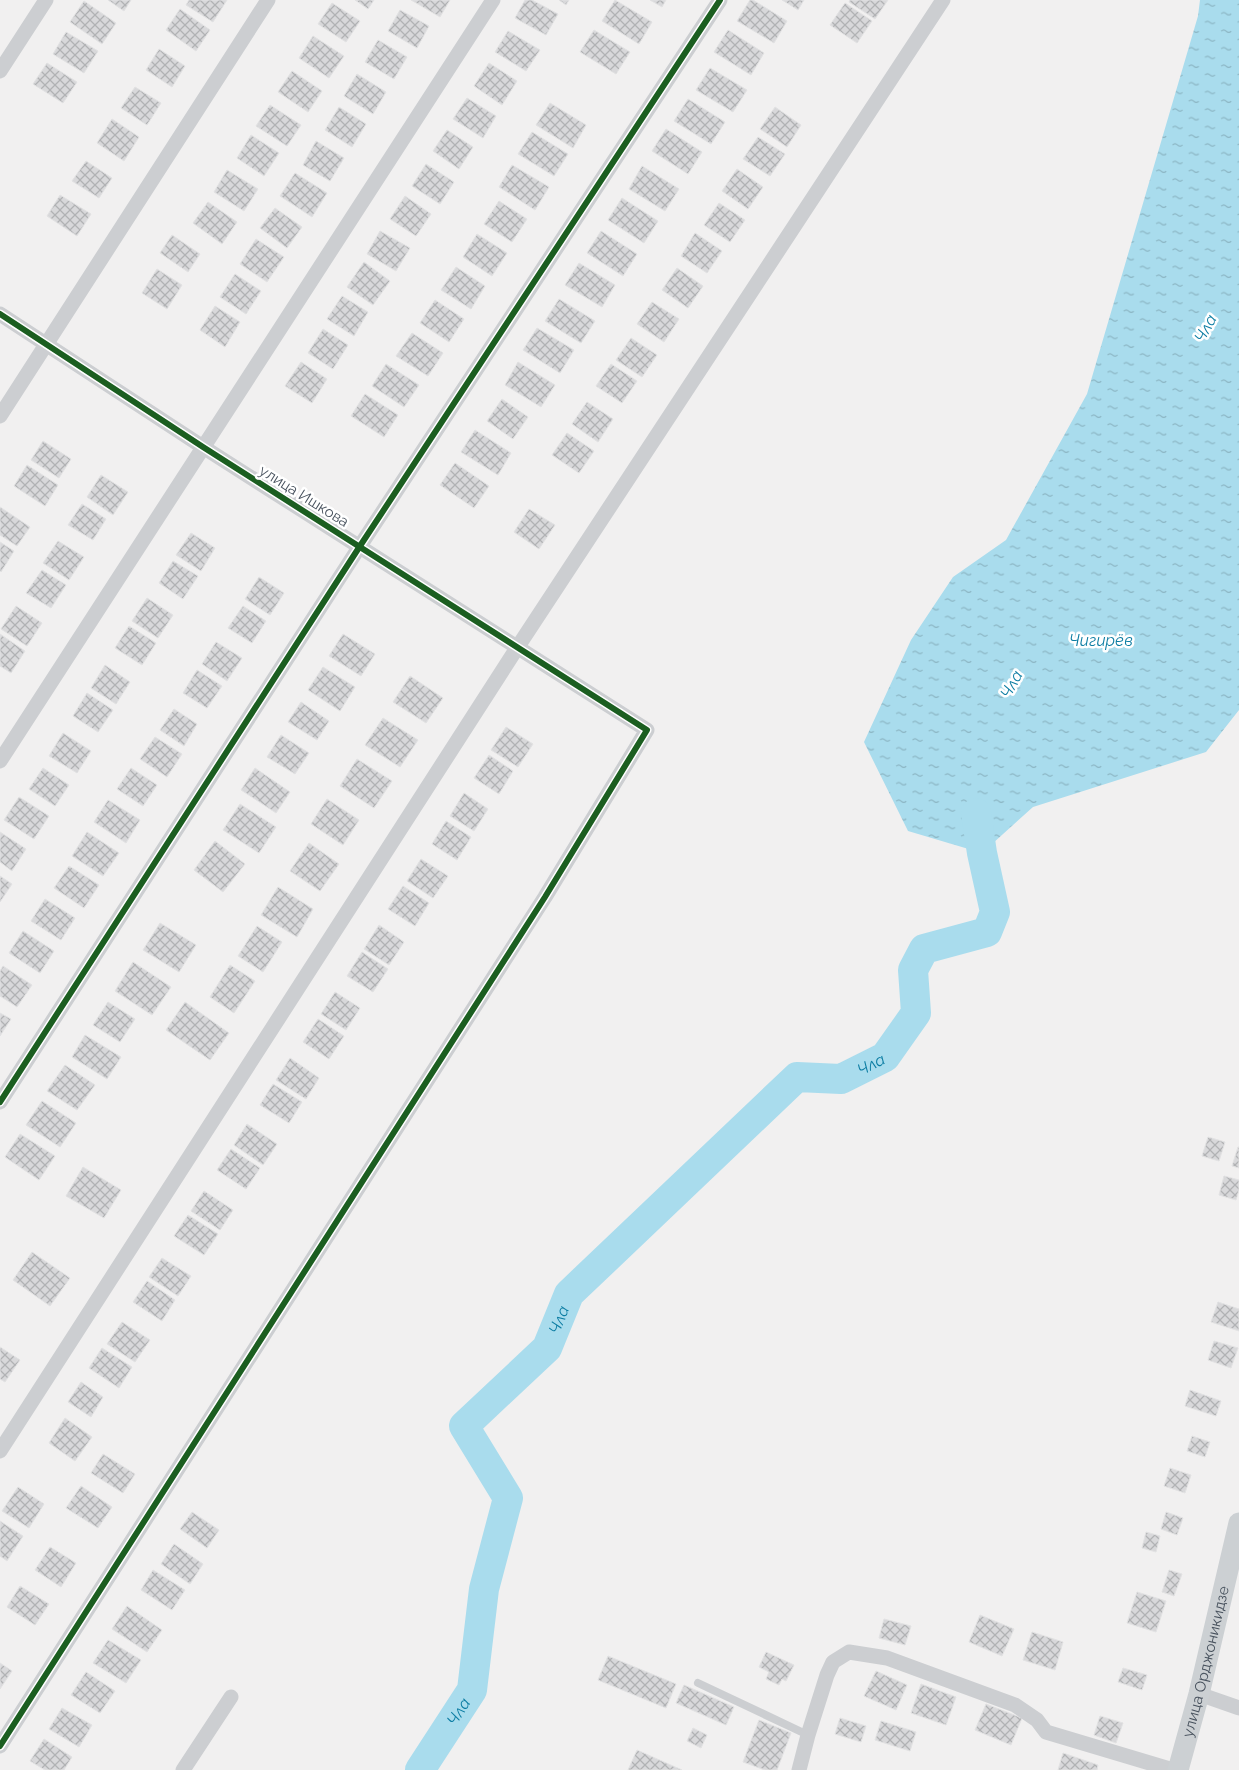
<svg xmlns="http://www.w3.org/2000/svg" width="1239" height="1770" font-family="Raleway,sans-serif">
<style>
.water{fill:url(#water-ripples)}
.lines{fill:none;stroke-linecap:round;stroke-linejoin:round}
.river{stroke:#a9dced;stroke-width:30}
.building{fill:url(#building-cross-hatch);stroke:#e2e2e3}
.lane{stroke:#ccced1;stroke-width:8}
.street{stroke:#ccced1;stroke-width:15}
.secondary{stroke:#ccd0d3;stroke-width:21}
.cycleway-casing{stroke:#fff;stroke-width:9}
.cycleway{stroke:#1b5e20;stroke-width:6}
.labels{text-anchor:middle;stroke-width:5;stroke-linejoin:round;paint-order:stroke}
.street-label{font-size:15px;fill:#47515d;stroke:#fff}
.water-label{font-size:16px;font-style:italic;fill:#0c7da3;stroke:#fff}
</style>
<defs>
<pattern id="water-ripples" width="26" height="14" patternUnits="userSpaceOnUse" patternTransform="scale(1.25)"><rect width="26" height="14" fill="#a9dced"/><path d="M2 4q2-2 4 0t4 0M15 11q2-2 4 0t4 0" fill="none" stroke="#8bb5c3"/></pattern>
<pattern id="building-cross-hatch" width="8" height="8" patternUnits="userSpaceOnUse" patternTransform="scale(1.25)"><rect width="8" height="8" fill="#d8d8da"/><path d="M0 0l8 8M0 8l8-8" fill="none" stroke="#b1b2b4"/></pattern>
</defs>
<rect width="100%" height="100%" fill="#f1f0f0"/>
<!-- water -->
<polygon class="water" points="1200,0 1239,0 1239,710 1206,752 1033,807 982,853 908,831 864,742 911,640 953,577 1006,540 1087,394 1198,16"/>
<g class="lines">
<!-- river -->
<path class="river" id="s1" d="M420,1770L472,1690L484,1589L508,1498L464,1426L547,1348L569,1294L797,1077L841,1079L885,1057L916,1013L913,970L924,949L987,932L995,912L982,853L976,813"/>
</g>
<!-- building -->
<g class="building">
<polygon points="108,0 131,0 124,11"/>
<polygon points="189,0 227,0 213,22 186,5"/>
<polygon points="355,0 374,0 368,9"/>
<polygon points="411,0 450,0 440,17"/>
<polygon points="525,0 532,0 558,14 546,35 515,18"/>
<polygon points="559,0 569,0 566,5"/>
<polygon points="615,0 652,22 639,44 602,21"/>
<polygon points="650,0 666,0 662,7"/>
<polygon points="750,0 753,0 787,21 774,43 737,21"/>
<polygon points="782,0 804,0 798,10"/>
<polygon points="850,0 888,0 875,19 849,2"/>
<polygon points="84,1 116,23 102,44 70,22"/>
<polygon points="332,3 360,21 346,42 318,24"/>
<polygon points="845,3 872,21 857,43 830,25"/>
<polygon points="180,9 210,30 196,51 166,30"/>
<polygon points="400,10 429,26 417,48 388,31"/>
<polygon points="594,30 630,52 616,74 580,52"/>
<polygon points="728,30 764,53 751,75 714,52"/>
<polygon points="508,31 540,50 526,71 495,52"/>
<polygon points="66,32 98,51 84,73 53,54"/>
<polygon points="313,36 344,56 329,78 299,58"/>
<polygon points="378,40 407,57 394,79 365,62"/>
<polygon points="159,49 185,66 172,87 146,70"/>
<polygon points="47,63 77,82 63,103 33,84"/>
<polygon points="489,63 517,81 502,105 474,86"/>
<polygon points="710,68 747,90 733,112 696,90"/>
<polygon points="292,71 322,91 308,112 278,92"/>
<polygon points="357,74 386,92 373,114 344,96"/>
<polygon points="135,87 161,103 147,125 121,108"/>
<polygon points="467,98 496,116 483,138 453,119"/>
<polygon points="688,99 725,122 711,144 674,121"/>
<polygon points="550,103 586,125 573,148 536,125"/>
<polygon points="270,105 301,125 287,146 256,126"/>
<polygon points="339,107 366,124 352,147 325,130"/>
<polygon points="775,107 801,125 787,147 760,129"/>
<polygon points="112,119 139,137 124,161 97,143"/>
<polygon points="666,129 702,152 688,174 652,151"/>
<polygon points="447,130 473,147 459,169 433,151"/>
<polygon points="532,132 568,154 554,176 518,154"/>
<polygon points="251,135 279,153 264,176 237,158"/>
<polygon points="758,137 785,154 770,176 743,159"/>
<polygon points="316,141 344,158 330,181 303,165"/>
<polygon points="86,161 112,178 99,198 72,181"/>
<polygon points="426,164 454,182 440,204 412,186"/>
<polygon points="512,165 549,187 535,210 499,187"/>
<polygon points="642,166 679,189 665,211 629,189"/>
<polygon points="737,169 763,187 748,209 722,191"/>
<polygon points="227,170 258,189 244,211 214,192"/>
<polygon points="295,173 327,193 312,217 280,196"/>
<polygon points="60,195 91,214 77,236 47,216"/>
<polygon points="405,196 431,214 416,236 390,219"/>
<polygon points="622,198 658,221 644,243 608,220"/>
<polygon points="499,201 527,219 512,242 484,224"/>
<polygon points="208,202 237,222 222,244 193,223"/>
<polygon points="719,203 745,220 730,242 704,225"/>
<polygon points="275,208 302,227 287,248 260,228"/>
<polygon points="380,231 410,248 396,271 367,254"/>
<polygon points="601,231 637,254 623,276 587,253"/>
<polygon points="695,233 722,251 707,273 681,256"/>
<polygon points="477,234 507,253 492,276 463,257"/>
<polygon points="172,235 200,254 188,272 160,253"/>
<polygon points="256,239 284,257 267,282 240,264"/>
<polygon points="364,262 390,281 373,305 347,287"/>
<polygon points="579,263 615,285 602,307 565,285"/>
<polygon points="456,267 485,286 471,309 441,290"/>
<polygon points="677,268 703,286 688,308 662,290"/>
<polygon points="157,269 182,285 167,309 142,293"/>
<polygon points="235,274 261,291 246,314 220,297"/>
<polygon points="342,296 368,312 354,336 327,319"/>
<polygon points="559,299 595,321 581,343 545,321"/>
<polygon points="435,300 464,319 449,342 420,323"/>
<polygon points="652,302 679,319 664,342 637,324"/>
<polygon points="215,306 240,322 225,347 200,330"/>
<polygon points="537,328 574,350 560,373 523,350"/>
<polygon points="323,329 348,345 333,369 308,353"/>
<polygon points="412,333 443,353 428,376 396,356"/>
<polygon points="631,338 657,355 642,377 616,360"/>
<polygon points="301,362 327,379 312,403 285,386"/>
<polygon points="518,362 555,385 541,407 505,385"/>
<polygon points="386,364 419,385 404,407 372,386"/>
<polygon points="611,364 637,381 622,403 596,386"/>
<polygon points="365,394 398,415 384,437 351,416"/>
<polygon points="502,399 528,417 513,439 487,421"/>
<polygon points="587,402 613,419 598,442 572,424"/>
<polygon points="475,430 511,453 498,475 461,452"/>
<polygon points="567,433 594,451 579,473 552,455"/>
<polygon points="43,441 71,459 59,478 31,460"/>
<polygon points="455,463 489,486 474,508 440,485"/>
<polygon points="27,465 58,485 45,506 14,486"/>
<polygon points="101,475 128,492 113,515 87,497"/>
<polygon points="82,504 106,519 93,540 68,525"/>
<polygon points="0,507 30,527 17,546 0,535"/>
<polygon points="529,509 555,525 539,549 514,532"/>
<polygon points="191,533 215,548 201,571 176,555"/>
<polygon points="58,541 84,557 69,580 43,563"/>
<polygon points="0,542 14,551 1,572 0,571"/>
<polygon points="173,561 198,576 183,599 159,583"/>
<polygon points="42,570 66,585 51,608 26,593"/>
<polygon points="259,577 284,593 270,615 245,599"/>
<polygon points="147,598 173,615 158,638 132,621"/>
<polygon points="16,606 42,623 27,646 1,629"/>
<polygon points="243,606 266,621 252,643 228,628"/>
<polygon points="129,626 156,643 142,665 115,648"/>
<polygon points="0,634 25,651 11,673 0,666"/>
<polygon points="343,634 375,654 361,676 329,656"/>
<polygon points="216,642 242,658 227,681 202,664"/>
<polygon points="105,665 130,682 116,704 91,688"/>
<polygon points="323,667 355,687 340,711 308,690"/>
<polygon points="197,670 222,686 207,708 183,693"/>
<polygon points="410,676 443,698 426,723 393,702"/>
<polygon points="87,693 113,710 98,732 73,716"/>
<polygon points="301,702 329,721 317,740 288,722"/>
<polygon points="174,709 197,724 184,746 160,730"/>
<polygon points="383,718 418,740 400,767 365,745"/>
<polygon points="506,727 533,744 518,767 491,750"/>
<polygon points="63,733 91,751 77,773 49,756"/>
<polygon points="281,735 309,753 295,774 267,757"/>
<polygon points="155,737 182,754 167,777 140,759"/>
<polygon points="489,755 513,771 499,794 474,778"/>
<polygon points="357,759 392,781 374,808 340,786"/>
<polygon points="43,768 69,785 55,806 29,789"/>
<polygon points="131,768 157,785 143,806 117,789"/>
<polygon points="255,768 290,792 276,813 241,790"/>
<polygon points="464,793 488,809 474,831 450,816"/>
<polygon points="19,797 49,816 34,839 4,820"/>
<polygon points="327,799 359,820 343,845 311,824"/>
<polygon points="108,800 140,820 126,843 94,822"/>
<polygon points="240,804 276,827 259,853 223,830"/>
<polygon points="446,821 471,837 457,860 432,844"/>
<polygon points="0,832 26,849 12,871 0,862"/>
<polygon points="87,832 119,853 103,876 72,856"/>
<polygon points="215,841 245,864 223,892 194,870"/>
<polygon points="309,843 339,864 320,891 290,871"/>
<polygon points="421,859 448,876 433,898 407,881"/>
<polygon points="69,866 99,885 84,908 54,888"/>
<polygon points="0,876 12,884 0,902"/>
<polygon points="403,886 429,903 415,926 388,909"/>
<polygon points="278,887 313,909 297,937 261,915"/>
<polygon points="45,899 75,918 61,940 31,921"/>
<polygon points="160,923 196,945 179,972 143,950"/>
<polygon points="379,925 404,942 389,965 364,949"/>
<polygon points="257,926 282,942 263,972 238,956"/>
<polygon points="23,931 54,951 40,973 9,953"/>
<polygon points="362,952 388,969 373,992 347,976"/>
<polygon points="133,962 171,987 152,1015 115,991"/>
<polygon points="230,965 255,981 234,1013 210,997"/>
<polygon points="3,966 32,985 17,1007 0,996 0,971"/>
<polygon points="335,992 360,1008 346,1030 321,1014"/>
<polygon points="108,1002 135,1019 120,1042 93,1025"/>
<polygon points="185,1002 229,1033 210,1060 166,1030"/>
<polygon points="0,1013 11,1019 0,1036"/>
<polygon points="318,1019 344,1036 329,1059 303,1042"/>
<polygon points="85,1035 121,1057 107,1079 72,1057"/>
<polygon points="290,1058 319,1078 306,1099 276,1080"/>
<polygon points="65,1065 95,1085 77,1110 47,1091"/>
<polygon points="273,1084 302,1102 289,1123 260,1105"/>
<polygon points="42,1101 76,1123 60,1147 26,1125"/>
<polygon points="247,1124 277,1144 263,1165 234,1145"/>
<polygon points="20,1134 55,1156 39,1180 5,1157"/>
<polygon points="1208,1137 1225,1142 1219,1161 1202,1156"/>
<polygon points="1238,1147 1239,1147 1239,1168 1232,1166"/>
<polygon points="231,1149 260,1168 246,1189 217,1170"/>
<polygon points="83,1167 121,1190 104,1218 66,1196"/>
<polygon points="1224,1176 1239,1180 1239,1190 1236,1200 1219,1195"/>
<polygon points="204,1191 233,1210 220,1230 191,1211"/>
<polygon points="188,1215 218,1234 204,1255 174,1236"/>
<polygon points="32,1252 70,1278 50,1306 13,1280"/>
<polygon points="162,1258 191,1276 178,1296 149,1277"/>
<polygon points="147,1281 175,1300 162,1321 133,1302"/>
<polygon points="1218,1302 1239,1309 1239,1331 1211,1322"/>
<polygon points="122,1322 150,1340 135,1362 107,1344"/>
<polygon points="1214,1341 1238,1348 1231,1368 1208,1360"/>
<polygon points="0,1347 20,1360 5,1382 0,1379"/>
<polygon points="102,1348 132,1367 119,1388 89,1368"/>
<polygon points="81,1382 103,1397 91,1417 68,1402"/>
<polygon points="1190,1390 1221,1401 1216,1416 1185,1406"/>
<polygon points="65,1418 92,1437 75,1461 49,1443"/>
<polygon points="1192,1436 1210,1442 1205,1457 1187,1451"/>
<polygon points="103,1454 135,1474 123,1493 91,1473"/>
<polygon points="1170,1468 1191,1475 1185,1493 1164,1486"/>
<polygon points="81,1486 112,1507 98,1528 66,1508"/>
<polygon points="18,1487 44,1504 29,1528 2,1511"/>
<polygon points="192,1512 219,1530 207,1548 180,1529"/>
<polygon points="1166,1512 1183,1518 1177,1535 1161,1529"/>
<polygon points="0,1521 23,1536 7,1561 0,1556"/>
<polygon points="1146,1532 1160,1536 1156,1552 1142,1548"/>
<polygon points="174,1544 203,1564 190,1584 161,1564"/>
<polygon points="50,1547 76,1563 61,1587 35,1570"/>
<polygon points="153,1570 185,1590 172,1610 141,1590"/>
<polygon points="1169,1570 1182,1574 1174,1596 1162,1592"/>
<polygon points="20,1586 49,1604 35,1625 7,1607"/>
<polygon points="1137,1592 1166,1601 1156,1632 1127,1623"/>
<polygon points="127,1606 162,1630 147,1652 112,1629"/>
<polygon points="980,1615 1014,1629 1002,1656 969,1642"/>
<polygon points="884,1619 911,1626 905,1645 879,1638"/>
<polygon points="1032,1632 1063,1642 1055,1670 1023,1660"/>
<polygon points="108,1640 141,1660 126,1683 93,1663"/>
<polygon points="766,1652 794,1665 786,1681 782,1679 779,1685 766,1679 769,1672 759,1667"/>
<polygon points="608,1656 676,1684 666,1708 598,1680"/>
<polygon points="0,1663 12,1671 0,1689"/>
<polygon points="1123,1668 1147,1675 1142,1690 1118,1682"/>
<polygon points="876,1671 907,1685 896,1710 864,1696"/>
<polygon points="86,1672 115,1691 100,1713 71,1695"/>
<polygon points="921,1684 956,1697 946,1725 911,1713"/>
<polygon points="684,1685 734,1707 726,1725 676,1703"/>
<polygon points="986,1704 1022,1718 1011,1745 975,1730"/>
<polygon points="62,1708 92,1725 79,1747 49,1729"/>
<polygon points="1100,1716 1123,1723 1116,1743 1094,1735"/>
<polygon points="840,1718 866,1726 861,1742 835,1734"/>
<polygon points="759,1720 791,1733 777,1770 765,1770 743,1762"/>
<polygon points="881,1721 916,1732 910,1751 875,1740"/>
<polygon points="693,1728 707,1735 701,1748 687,1741"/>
<polygon points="44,1739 72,1757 64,1770 45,1770 30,1761"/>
<polygon points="637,1750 682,1770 628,1770"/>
<polygon points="1063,1753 1098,1765 1097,1770 1058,1770"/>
</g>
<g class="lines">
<!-- lane -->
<polyline class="lane" points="698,1683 808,1735"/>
<!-- street -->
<g class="street">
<polyline points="0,71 46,0"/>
<polyline points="0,314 203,447 647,730 545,897 0,1746"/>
<polyline points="0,416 268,0"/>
<polyline points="0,761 493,0"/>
<polyline points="0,1102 360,546 720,0"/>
<polyline points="0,1451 517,648 943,0"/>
<polyline points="1199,1694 1239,1708"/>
<polyline points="183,1770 231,1697"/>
<polyline points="799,1770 808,1735 827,1675 833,1662 849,1652 887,1658 1015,1705 1037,1720 1046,1732 1173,1770"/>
</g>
<!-- secondary -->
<path class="secondary" id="s2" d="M1178,1770L1199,1694L1239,1523"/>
<!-- cycleway casing -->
<g class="cycleway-casing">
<g id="cycleway">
<polyline points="0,314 203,447 647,730 545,897 0,1746"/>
<polyline points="0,1102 360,546 720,0"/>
</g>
</g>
<!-- cycleway -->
<use href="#cycleway" class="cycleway"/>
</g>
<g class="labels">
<!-- street labels -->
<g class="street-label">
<text transform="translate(304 496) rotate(32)" y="5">улица Ишкова</text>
<text dy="5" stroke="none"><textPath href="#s2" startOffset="112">улица Орджоникидзе</textPath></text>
</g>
<!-- water labels -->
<g class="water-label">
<text transform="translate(1205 328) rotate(-61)" y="6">Чла</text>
<text x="1101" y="646">Чигирёв</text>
<text transform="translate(1011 684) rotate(-61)" y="6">Чла</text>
<text dy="6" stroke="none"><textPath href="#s1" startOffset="940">Чла</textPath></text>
<text dy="6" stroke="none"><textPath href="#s1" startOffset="520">Чла</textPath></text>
<text dy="6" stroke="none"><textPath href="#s1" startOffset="70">Чла</textPath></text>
</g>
</g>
</svg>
